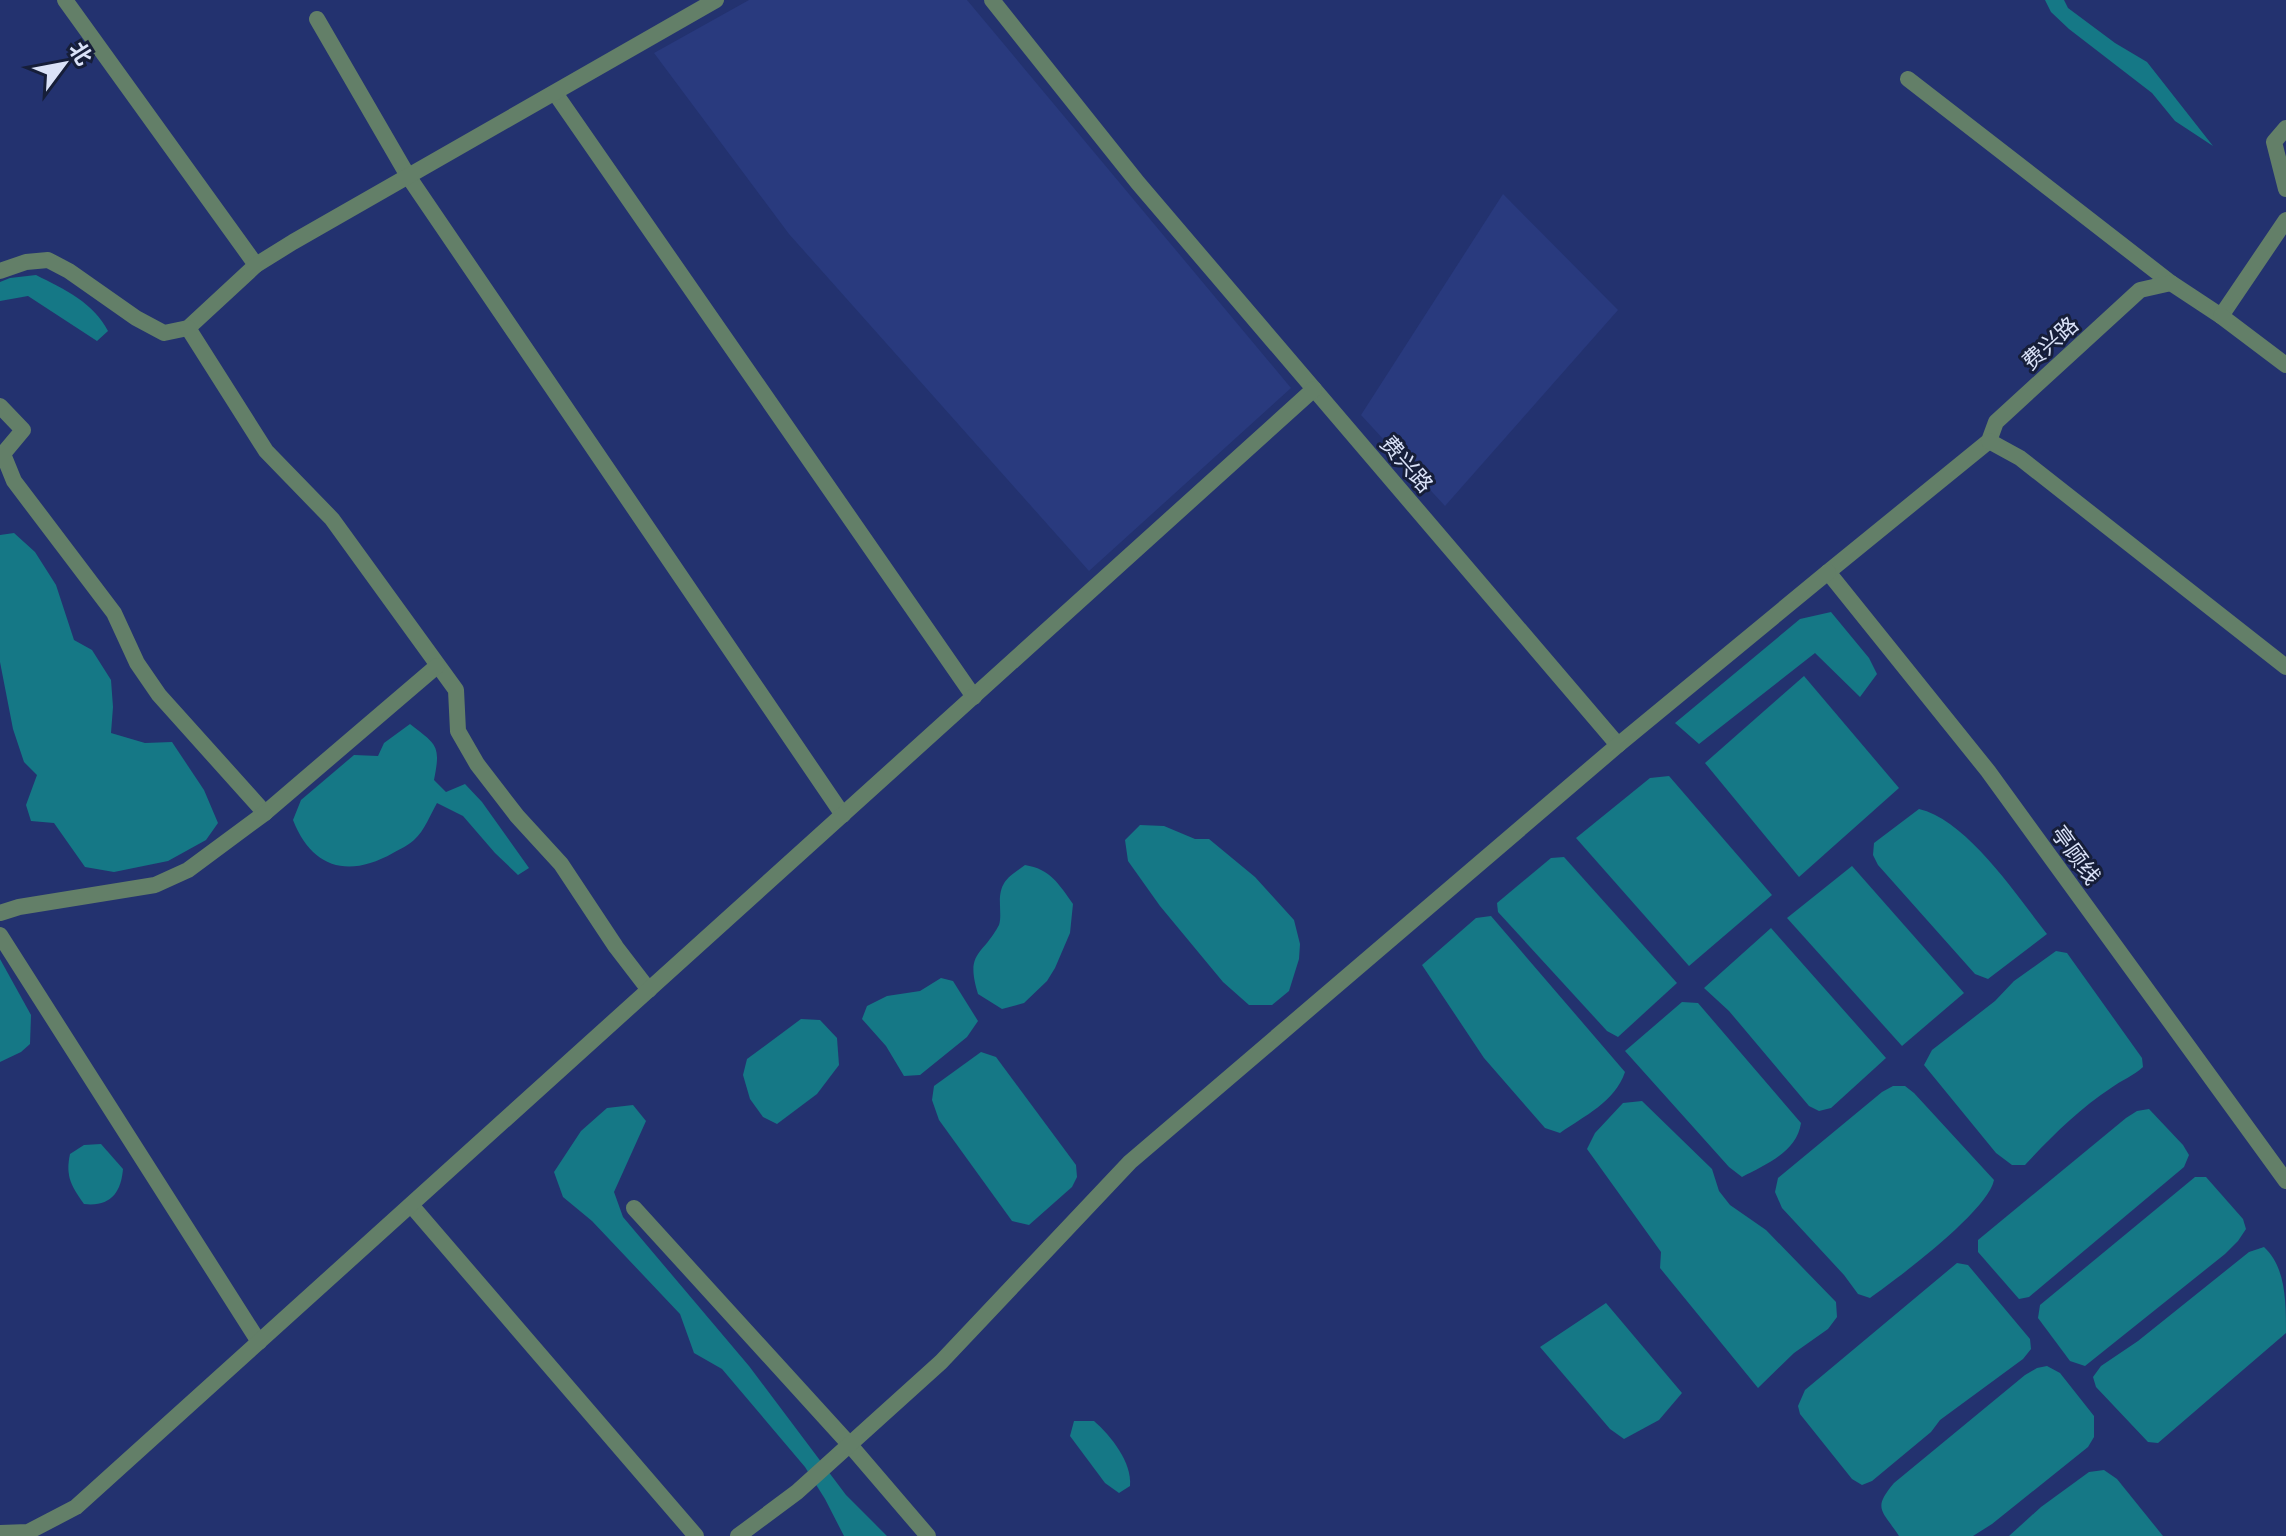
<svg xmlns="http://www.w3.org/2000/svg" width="2286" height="1536" font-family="'Noto Serif','Noto Sans SC',serif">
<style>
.built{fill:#293a7e}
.water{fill:#157886}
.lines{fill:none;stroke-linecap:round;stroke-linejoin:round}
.street{stroke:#637f68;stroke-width:16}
.labels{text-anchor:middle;stroke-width:6;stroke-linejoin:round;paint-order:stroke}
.street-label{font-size:22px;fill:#dae2f8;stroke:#161e39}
</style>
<rect width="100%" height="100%" fill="#23326f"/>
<!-- built -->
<g class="built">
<polygon points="749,0 967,0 1291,388 1089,571 789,234 654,53"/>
<polygon points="1503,194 1618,310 1445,506 1361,415"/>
</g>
<!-- water -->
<g class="water">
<polygon points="2045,0 2064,0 2068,8 2115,43 2147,62 2213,146 2175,121 2152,93 2069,29 2051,12"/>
<path d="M36,275C64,289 94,303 108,331L97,341L28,296L0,301V282L10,278Z"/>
<polygon points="14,533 35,552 56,585 74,640 92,650 111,680 113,707 111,733 145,743 172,742 204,790 218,823 206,840 168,861 114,872 85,867 54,823 31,821 26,805 37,775 24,762 13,729 0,662 0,535"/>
<polygon points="1831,612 1869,658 1877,674 1860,697 1815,653 1699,744 1675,723 1800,619"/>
<polygon points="1804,676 1899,788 1799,877 1705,763"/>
<path d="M410,724C437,745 441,745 434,780L446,792L465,784L482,802L529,868L518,875L495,853L463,816L437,803C430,815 425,830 414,840C409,845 400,849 393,853C349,878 312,869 293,820L301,800L354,755L378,756L384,743Z"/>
<polygon points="1669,776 1772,895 1689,966 1576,838 1650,778"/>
<path d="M1919,809C1967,820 2017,896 2047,934L1988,979L1975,974L1878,865L1873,855L1874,843Z"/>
<polygon points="1140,825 1164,826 1195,839 1209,839 1255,877 1294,920 1300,944 1299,959 1289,991 1272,1005 1249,1005 1223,982 1160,906 1128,861 1125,840"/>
<polygon points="1564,857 1677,983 1618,1037 1607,1031 1498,912 1497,903 1551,858"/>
<path d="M1025,865C1050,869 1059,884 1073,904L1070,933L1055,968L1047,981L1024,1003L1002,1009L978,994C965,951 982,957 999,925C1001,919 1000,912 1000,906C999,882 1007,878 1025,865Z"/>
<polygon points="1852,866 1964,993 1902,1046 1787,918"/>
<path d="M1491,916L1625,1072C1615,1102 1584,1116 1560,1133L1545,1128L1484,1058L1422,965L1476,918Z"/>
<polygon points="1771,928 1886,1058 1831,1108 1819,1111 1809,1106 1729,1011 1704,988"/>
<path d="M2056,951L2067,953L2142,1058L2143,1067C2133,1076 2122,1080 2111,1088C2080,1108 2050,1138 2025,1165H2012L1996,1153L1924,1065L1932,1050L1995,1001L2014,981Z"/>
<polygon points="0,959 31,1015 30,1044 21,1052 0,1062"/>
<polygon points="941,978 953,981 978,1021 967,1037 920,1075 904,1076 886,1046 862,1019 867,1006 887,996 920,991"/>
<path d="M1682,1002L1698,1003L1801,1123C1797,1152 1765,1165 1742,1177L1729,1167L1625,1051Z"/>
<polygon points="801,1019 820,1020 837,1038 839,1065 817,1094 777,1124 763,1117 750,1099 743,1075 747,1059"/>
<polygon points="981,1052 996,1057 1076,1165 1077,1177 1072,1187 1029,1225 1012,1221 939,1120 932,1100 934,1086"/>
<path d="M1893,1086H1905L1914,1093L1994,1180C1988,1211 1898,1278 1870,1298L1858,1294L1844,1275L1782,1208L1775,1192L1778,1178L1882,1092Z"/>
<polygon points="1642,1101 1712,1169 1719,1191 1730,1205 1766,1230 1836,1302 1837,1317 1828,1329 1794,1353 1758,1388 1660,1268 1661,1252 1587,1149 1595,1133 1623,1103"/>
<polygon points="633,1105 646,1121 614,1192 623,1217 749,1366 846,1495 887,1536 844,1536 825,1499 805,1467 722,1369 694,1353 680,1314 592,1221 563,1197 554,1172 581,1131 607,1108"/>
<polygon points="2149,1109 2183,1145 2189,1155 2184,1167 2029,1297 2019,1299 1978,1252 1978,1240 2126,1118 2137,1111"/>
<path d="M101,1144L123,1169C121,1193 110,1207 84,1204C72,1187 65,1177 70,1154L84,1145Z"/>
<polygon points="2195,1177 2206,1177 2243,1219 2246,1229 2238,1241 2225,1254 2085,1366 2070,1361 2038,1318 2040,1305"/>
<path d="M2264,1247C2286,1267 2286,1302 2286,1333L2158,1443L2148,1442L2096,1387L2093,1377L2101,1366L2138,1341L2249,1252Z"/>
<polygon points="1957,1263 1968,1265 2030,1339 2031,1349 2023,1359 1940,1420 1931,1432 1872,1481 1862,1485 1852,1479 1800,1414 1798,1406 1805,1390"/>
<polygon points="1606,1303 1682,1393 1659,1420 1624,1439 1610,1429 1540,1347"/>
<path d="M2047,1366L2060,1373L2094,1416V1437L2088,1447L1992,1524L1973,1536H1899C1882,1510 1872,1509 1894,1483L2025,1375L2037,1368Z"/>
<path d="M1074,1421H1094C1111,1436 1132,1462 1130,1486L1119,1493L1105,1483L1070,1436Z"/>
<polygon points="2104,1470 2117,1479 2163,1536 2009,1536 2041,1507 2089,1472"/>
</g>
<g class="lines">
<!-- street -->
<g class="street">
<polyline points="65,0 256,265"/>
<polyline points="992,0 1138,183 1618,745"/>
<polyline points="317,19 408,176 843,815"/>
<polyline points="1908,79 2171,283"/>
<polyline points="555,93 974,697"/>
<polyline points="2286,128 2274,142 2286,189"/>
<polyline points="2286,220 2221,316 2171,283 2140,290 1996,422 1989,441 1828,572 1988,771 2286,1181"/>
<polyline points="0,271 26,262 48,260 69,271 136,318 164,333 188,328 256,265 293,242 716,0"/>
<polyline points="2221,316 2286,365"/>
<polyline points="188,328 266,451 332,519 456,690 458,731 477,764 517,816 561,864 616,947 649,990"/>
<polyline points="0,406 23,430 3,454 14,481 114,613 137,663 159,695 265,813"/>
<polyline points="1989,441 2020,458 2286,667"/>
<polyline points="0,913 19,907 155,885 188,870 265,813 437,666"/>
<polyline points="0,935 259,1342"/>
<polyline points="411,1205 696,1536"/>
<polyline points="634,1208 850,1445 928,1536"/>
<polyline points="0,1533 28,1532 76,1507 1314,389"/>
<polyline points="738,1536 797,1492 941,1362 1130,1162 1618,745 1828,572"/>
</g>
</g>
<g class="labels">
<!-- street labels -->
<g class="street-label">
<text transform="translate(2050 343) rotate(-42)" y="8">费兴路</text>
<text transform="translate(1407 464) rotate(49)" y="8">费兴路</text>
<text transform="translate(2076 855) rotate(54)" y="8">亭顾线</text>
</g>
</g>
<!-- north arrow -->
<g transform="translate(64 64) rotate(58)" stroke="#161e39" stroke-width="6" paint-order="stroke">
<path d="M0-6L14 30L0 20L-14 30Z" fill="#dae2f8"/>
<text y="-12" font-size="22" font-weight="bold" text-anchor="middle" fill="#dae2f8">北</text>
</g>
</svg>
